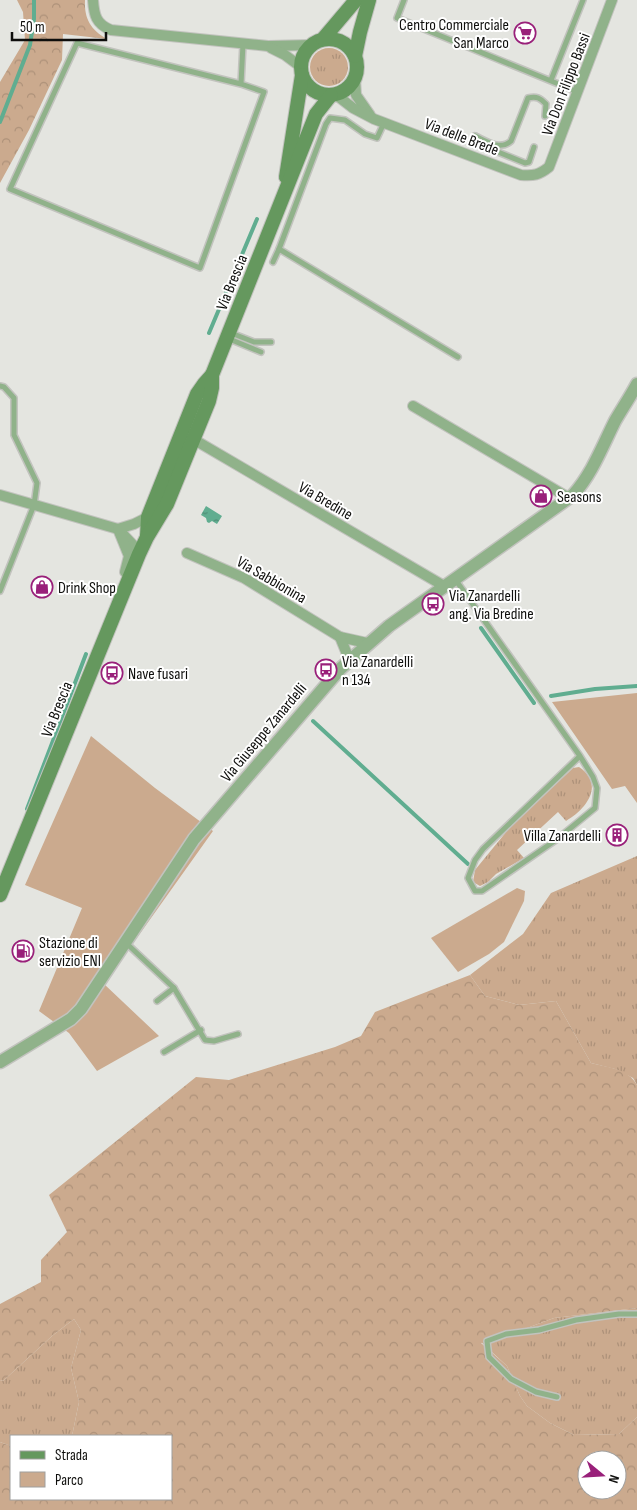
<svg xmlns="http://www.w3.org/2000/svg" width="637" height="1510" font-family="'Sofia Sans Condensed',sans-serif">
<style>
.grass{fill:url(#grass-tufts)}
.forest{fill:url(#forest-crowns);fill-rule:evenodd}
.green{fill:#cbaa8e}
.water{fill:url(#water-ripples)}
.lines{fill:none;stroke-linecap:round;stroke-linejoin:round}
.stream{stroke:#60ad90;stroke-width:4}
.service-casing{stroke:#c2c3be;stroke-width:8}
.minor-casing{stroke:#c2c3be;stroke-width:12}
.tertiary-casing{stroke:#c2c3be;stroke-width:15}
.secondary-casing{stroke:#c2c3be;stroke-width:16}
.service{stroke:#90b28a;stroke-width:5}
.minor{stroke:#90b28a;stroke-width:10}
.tertiary{stroke:#90b28a;stroke-width:12}
.secondary{stroke:#65985e;stroke-width:14}
.labels{text-anchor:middle;stroke-width:4;stroke-linejoin:round;paint-order:stroke}
.poi-label{font-size:16px;fill:#0e0e0c;stroke:#fff;text-anchor:start}
.street-label{font-size:16px;fill:#0e0e0c;stroke:#fff}
</style>
<defs>
<pattern id="grass-tufts" width="24" height="20" patternUnits="userSpaceOnUse" patternTransform="scale(1.25)"><rect width="24" height="20" fill="#cbaa8e"/><path d="M3 7l-1-3M5 7V3M7 7l1-3M15 17l-1-3M17 17v-4M19 17l1-3" fill="none" stroke="#ad9179"/></pattern>
<pattern id="forest-crowns" width="20" height="18" patternUnits="userSpaceOnUse" patternTransform="scale(1.25)"><rect width="20" height="18" fill="#cbaa8e"/><path d="M2 6a3 3 0 1 1 6 0M12 15a3 3 0 1 1 6 0" fill="none" stroke="#ad9179"/></pattern>
<pattern id="water-ripples" width="26" height="14" patternUnits="userSpaceOnUse" patternTransform="scale(1.25)"><rect width="26" height="14" fill="#60ad90"/><path d="M2 4q2-2 4 0t4 0M15 11q2-2 4 0t4 0" fill="none" stroke="#4e8b74"/></pattern>
</defs>
<rect width="100%" height="100%" fill="#e4e5e0"/>
<!-- grass -->
<g class="grass">
<circle cx="329" cy="67" r="19"/>
<path d="M579,767C605,784 587,809 566,821L558,812L517,850L524,858L496,874L488,882L480,886L473,882L475,870L511,826L573,768Z"/>
<polygon points="637,856 637,1085 633,1078 615,1069 591,1063 556,1001 519,1005 485,996 470,975 523,934 551,893"/>
<polygon points="637,1308 637,1417 619,1434 574,1435 550,1423 527,1406 520,1396 507,1366 481,1342 500,1338 554,1318"/>
<polygon points="74,1319 81,1330 71,1368 79,1402 72,1436 11,1436 11,1446 0,1442 0,1380 3,1381 52,1336"/>
</g>
<!-- forest -->
<g class="forest">
<path d="M17,0H85C84,19 91,30 107,39L63,34L62,60L29,130L0,183V82L25,40L23,12Z"/>
<path d="M470,975L485,996L519,1005L556,1001L591,1063C607,1067 629,1069 637,1085V1308L554,1318L500,1338L481,1343L507,1366L520,1396L527,1406L550,1423L574,1435L619,1434L637,1417V1510H0V1442L11,1446V1499H171V1436H72L79,1402L71,1368L81,1330L74,1319L52,1336L3,1381L0,1380V1304L41,1282V1260L67,1232L49,1195L196,1077L229,1080L335,1047L361,1036L375,1012ZM587,1460H617V1490H587Z"/>
</g>
<!-- green -->
<g class="green">
<polygon points="637,693 637,803 625,786 612,789 552,702"/>
<polygon points="91,736 155,788 213,831 104,984 159,1036 97,1071 69,1033 39,1011 82,908 25,885"/>
<polygon points="517,888 525,891 524,901 504,942 489,954 458,972 431,938"/>
</g>
<!-- water -->
<polygon class="water" points="206,506 222,516 217,524 212,521 209,523 207,522 206,518 201,515"/>
<g class="lines">
<!-- stream -->
<g class="stream">
<polyline points="0,122 30,45 34,19 34,0"/>
<polyline points="209,333 257,219"/>
<polyline points="481,628 534,703"/>
<polyline points="551,696 595,689 637,686"/>
<polyline points="313,721 468,864"/>
<polyline points="27,809 86,654"/>
</g>
<!-- service casing -->
<g class="service-casing">
<g id="service">
<polyline points="404,0 397,18 578,92"/>
<polyline points="551,80 583,0"/>
<polyline points="241,84 264,92 200,268 10,189 77,43 241,84 243,44"/>
<polyline points="384,123 377,138 365,134 345,120 330,118 326,124 279,249 458,357"/>
<path d="M475,136C486,141 500,151 511,141L528,98C537,96 540,98 546,104L545,116"/>
<polyline points="475,136 476,141 481,145 525,163 529,162 534,147"/>
<polyline points="273,262 279,249"/>
<polyline points="231,333 254,342 271,342"/>
<polyline points="227,338 261,352"/>
<polyline points="0,386 4,387 14,398 14,435 37,483 34,505 0,591"/>
<polyline points="455,579 580,756 593,777 597,788 595,808 556,840 482,891 475,891 468,878 475,860 483,849 580,756"/>
<polyline points="125,942 174,988 205,1040 214,1041 238,1034"/>
<polyline points="157,1001 174,988"/>
<polyline points="164,1052 201,1030"/>
<polyline points="557,1397 536,1392 511,1379 489,1357 487,1341 506,1334 539,1330 576,1320 619,1314 637,1314"/>
</g>
</g>
<!-- minor casing -->
<g class="minor-casing">
<g id="minor">
<path d="M93,0C94,15 96,24 111,30L268,46L311,45"/>
<polyline points="271,48 285,55 301,67"/>
<polyline points="355,78 356,95 370,115"/>
<path d="M335,94L353,108L374,119L521,175C534,176 539,175 549,167L612,0"/>
<polyline points="413,406 569,498"/>
<polyline points="193,439 444,586"/>
<polyline points="0,495 118,529 134,546 139,554"/>
<polyline points="118,529 129,556 125,572"/>
<polyline points="118,529 134,524 148,517"/>
<polyline points="187,553 244,578 340,637 367,643"/>
<polyline points="340,637 349,659"/>
</g>
</g>
<!-- tertiary casing -->
<g class="tertiary-casing">
<path id="tertiary" d="M0,1062L71,1019L81,1009L194,839L340,669L389,626L573,495C592,474 602,447 615,421C622,409 630,397 637,384"/>
</g>
<!-- secondary casing -->
<g class="secondary-casing">
<g id="secondary">
<circle cx="329" cy="67" r="28"/>
<polyline points="323,39 356,0"/>
<polyline points="355,56 360,32 369,0"/>
<polyline points="286,177 302,75"/>
<polyline points="147,536 148,517 197,394 204,384 212,375"/>
<polyline points="0,895 139,554 147,537 167,504 209,401 212,388 212,375 316,114 331,95"/>
</g>
</g>
<!-- service -->
<use href="#service" class="service"/>
<!-- minor -->
<use href="#minor" class="minor"/>
<!-- tertiary -->
<use href="#tertiary" class="tertiary"/>
<!-- secondary -->
<use href="#secondary" class="secondary"/>
</g>
<!-- icons -->
<defs>
<g id="supermarket-ring" transform="scale(1.125)"><circle r="9.5" fill="#fff" stroke="#99207a" stroke-width="1.5"/><path d="M-6-5.5h2.5l.6 2H6L4.5 2H-2.5L-4.4-4H-6ZM-1.5 3.2a1.3 1.3 0 1 0 .1 0ZM3 3.2a1.3 1.3 0 1 0 .1 0Z" fill="#99207a"/></g>
<g id="shop-ring" transform="scale(1.125)"><circle r="9.5" fill="#fff" stroke="#99207a" stroke-width="1.5"/><path d="M-5-2.5h2.3a2.7 3.5 0 0 1 5.4 0H5L5.5 6h-11ZM-1.5-2.5h3a1.5 2.3 0 0 0-3 0Z" fill="#99207a"/></g>
<g id="bus-ring" transform="scale(1.125)"><circle r="9.5" fill="#fff" stroke="#99207a" stroke-width="1.5"/><path d="M-5-6H5V4H4V6H2V4H-2V6H-4V4H-5ZM-3.5-4V0h7V-4ZM-3.5 1.2v1.5H-2V1.2ZM2 1.2v1.5H3.5V1.2Z" fill="#99207a"/></g>
<g id="building-ring" transform="scale(1.125)"><circle r="9.5" fill="#fff" stroke="#99207a" stroke-width="1.5"/><path d="M-4-6H4V6H1V3H-1V6H-4ZM-2.5-4.3h1.7v1.8h-1.7ZM.8-4.3h1.7v1.8H.8ZM-2.5-1h1.7V.8h-1.7ZM.8-1h1.7V.8H.8Z" fill="#99207a"/></g>
<g id="fuel-ring" transform="scale(1.125)"><circle r="9.5" fill="#fff" stroke="#99207a" stroke-width="1.5"/><path d="M-5.5-6h7V0h2V4h1.3V-2.5L3-4.5l.8-.8L6-3V5H2.5V1h-1V6h-7ZM-4.2-4.7v3.2H.2V-4.7Z" fill="#99207a"/></g>
</defs>
<g fill-rule="evenodd">
<use href="#supermarket-ring" x="525" y="33"/>
<use href="#shop-ring" x="541" y="496"/>
<use href="#shop-ring" x="42" y="587"/>
<use href="#bus-ring" x="433" y="604"/>
<use href="#bus-ring" x="326" y="670"/>
<use href="#bus-ring" x="112" y="673"/>
<use href="#building-ring" x="617" y="835"/>
<use href="#fuel-ring" x="23" y="951"/>
</g>
<g class="labels">
<!-- poi labels -->
<g class="poi-label">
<text x="509" y="30" text-anchor="end">Centro Commerciale<tspan x="509" dy="18">San Marco</tspan></text>
<text x="557" y="502">Seasons</text>
<text x="58" y="593">Drink Shop</text>
<text x="449" y="601">Via Zanardelli<tspan x="449" dy="18">ang. Via Bredine</tspan></text>
<text x="342" y="667">Via Zanardelli<tspan x="342" dy="18">n 134</tspan></text>
<text x="128" y="679">Nave fusari</text>
<text x="601" y="841" text-anchor="end">Villa Zanardelli</text>
<text x="39" y="948">Stazione di<tspan x="39" dy="18">servizio ENI</tspan></text>
</g>
<!-- street labels -->
<g class="street-label">
<text transform="translate(565 84) rotate(-69)" y="6">Via Don Filippo Bassi</text>
<text transform="translate(462 136) rotate(21)" y="6">Via delle Brede</text>
<text transform="translate(231 282) rotate(-68)" y="6">Via Brescia</text>
<text transform="translate(326 500) rotate(30)" y="6">Via Bredine</text>
<text transform="translate(272 579) rotate(30)" y="6">Via Sabbionina</text>
<text transform="translate(56 709) rotate(-68)" y="6">Via Brescia</text>
<text transform="translate(263 732) rotate(-50)" y="6">Via Giuseppe Zanardelli</text>
</g>
</g>
<!-- legend -->
<rect x="10" y="1435" width="162" height="65" fill="#ffffff" stroke="#9f9f9e"/>
<rect x="20" y="1451" width="25" height="8" fill="#65985e" stroke="#9f9f9e"/>
<text x="55" y="1460" font-size="15" fill="#0e0e0c">Strada</text>
<rect x="20" y="1472" width="25" height="15" fill="#cbaa8e" stroke="#9f9f9e"/>
<text x="55" y="1485" font-size="15" fill="#0e0e0c">Parco</text>
<!-- north arrow -->
<g transform="translate(602 1475) rotate(108)"><circle r="24" fill="#ffffff" stroke="#9f9f9e"/>
<path d="M0-4L9 19L0 12L-9 19Z" fill="#99207a"/>
<text y="-8" font-size="14" font-weight="bold" text-anchor="middle" fill="#0e0e0c">N</text>
</g>
<!-- scale -->
<path d="M12 32v8h94v-8" fill="none" stroke="#0e0e0c" stroke-width="2.5"/>
<text x="20" y="32" font-size="15" fill="#0e0e0c" stroke="#ffffff" stroke-width="4" paint-order="stroke">50 m</text>
</svg>
